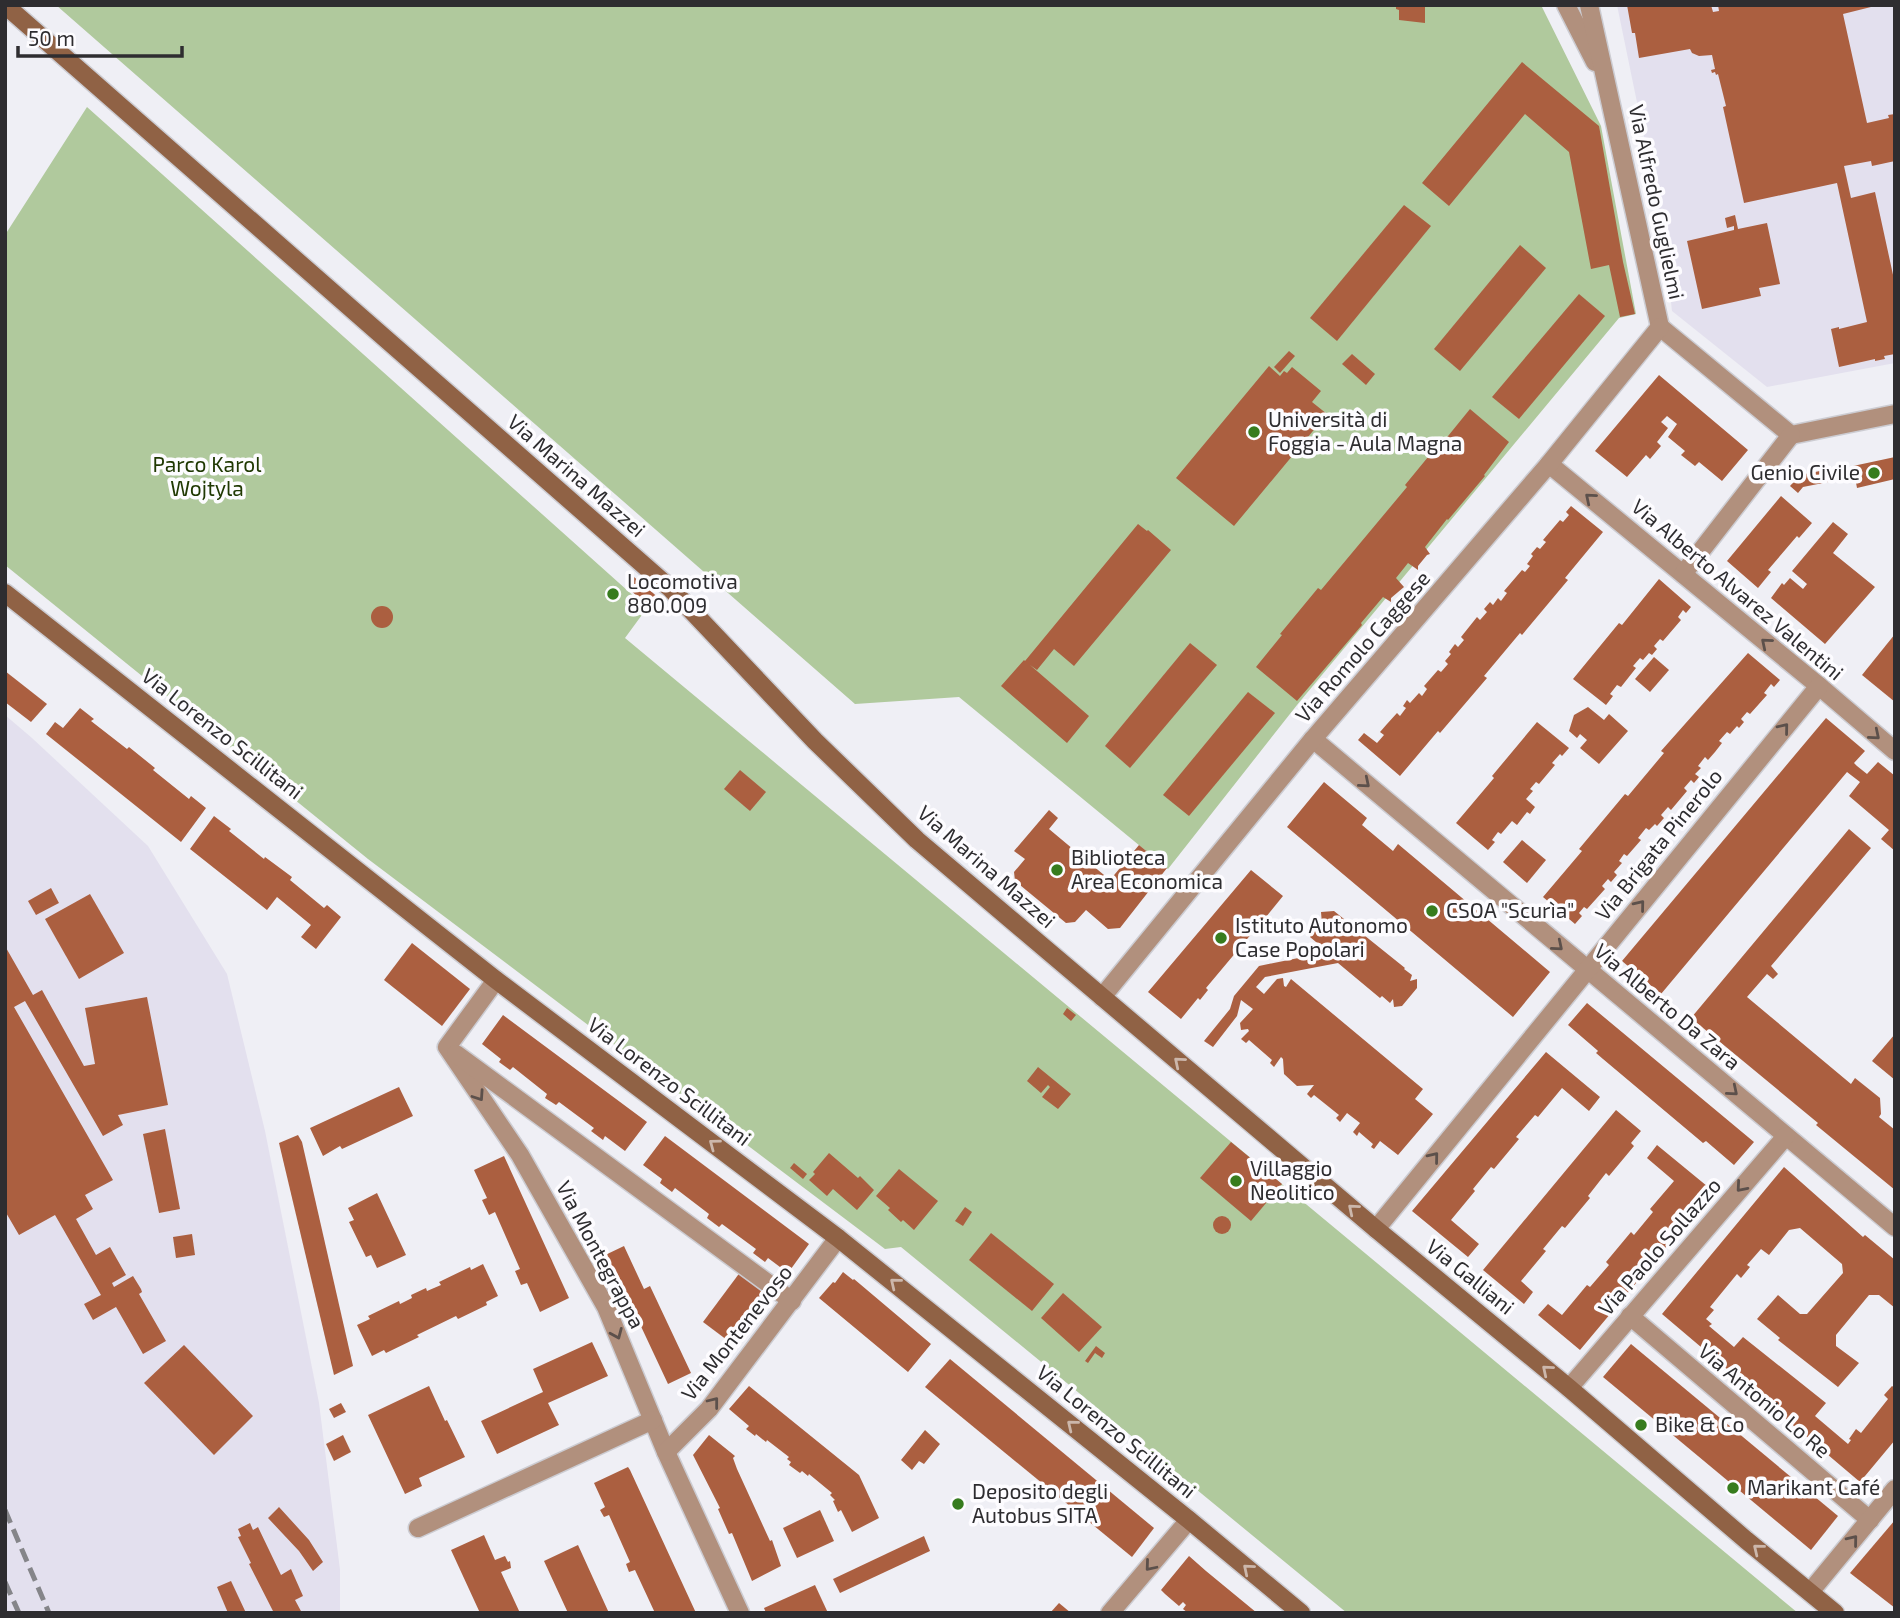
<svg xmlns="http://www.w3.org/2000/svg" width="1900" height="1618" font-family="'Exo 2',sans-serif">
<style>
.built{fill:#e3e0ee}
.green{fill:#b0c99d}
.building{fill:#ab5f40}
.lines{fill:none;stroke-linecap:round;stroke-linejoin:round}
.street-casing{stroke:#ccccd2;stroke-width:21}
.secondary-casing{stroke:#ccccd2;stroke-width:21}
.street{stroke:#b1907d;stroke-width:18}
.secondary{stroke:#906245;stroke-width:18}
.rail{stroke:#858589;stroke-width:5;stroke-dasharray:14 7;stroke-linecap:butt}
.oneway{stroke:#5c504b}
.oneway2{stroke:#ccb7ab}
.poi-dot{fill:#377c1e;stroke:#fdfcff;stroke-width:2.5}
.labels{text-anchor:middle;stroke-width:7;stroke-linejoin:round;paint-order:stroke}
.street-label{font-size:21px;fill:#2e2d30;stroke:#fdfcff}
.poi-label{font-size:21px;fill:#2e2d30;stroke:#fdfcff;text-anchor:start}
.park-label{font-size:21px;fill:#203903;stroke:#fdfcff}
</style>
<rect width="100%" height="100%" fill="#efeff5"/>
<!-- built -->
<g class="built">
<polygon points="1617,5 1895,5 1895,363 1767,387 1672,311 1663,229"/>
<polygon points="5,715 32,738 148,846 227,974 265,1131 319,1403 340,1570 340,1613 5,1613"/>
</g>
<!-- green -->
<g class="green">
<polygon points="56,5 1541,5 1601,126 1636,314 1619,318 1297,705 1168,869 959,697 855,704"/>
<polygon points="87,107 647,608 625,638 1798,1613 1347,1613 901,1247 885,1249 368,859 5,565 5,235"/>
</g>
<!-- building -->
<g class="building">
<polygon points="1396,5 1425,5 1425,23 1399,20 1399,10 1396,9"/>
<polygon points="1627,5 1711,5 1713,12 1719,11 1718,5 1879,5 1843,14 1867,123 1889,118 1888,115 1895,114 1895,161 1872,166 1871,161 1844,166 1851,198 1875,192 1895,284 1895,354 1884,356 1885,359 1875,361 1875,359 1839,367 1831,329 1839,327 1839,329 1867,322 1837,183 1744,203 1723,107 1726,106 1718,74 1716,75 1715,72 1712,73 1711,70 1715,69 1712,55 1699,56 1692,53 1690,49 1639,58 1635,33 1632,33"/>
<polygon points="1522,62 1599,126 1623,262 1635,314 1620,317 1609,265 1591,269 1569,152 1525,114 1449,206 1422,183"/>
<polygon points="1404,205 1431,226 1337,341 1310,318"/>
<polygon points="1735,215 1738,229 1767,223 1780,284 1759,288 1761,296 1702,309 1687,241 1734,230 1734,226 1727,228 1725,218"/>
<polygon points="1520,245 1546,268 1460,371 1434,349"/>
<polygon points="1579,294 1605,316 1519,419 1492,397"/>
<polygon points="1289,351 1295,356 1280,373 1274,367"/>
<polygon points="1352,354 1375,374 1366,385 1342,364"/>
<polygon points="1269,366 1280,376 1284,371 1287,373 1292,367 1321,391 1312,402 1327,414 1234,526 1176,478"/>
<polygon points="1659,375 1748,450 1722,481 1699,462 1695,466 1681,455 1685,451 1668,437 1677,424 1667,416 1661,422 1668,428 1657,442 1661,446 1650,459 1646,455 1627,477 1595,451"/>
<polygon points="1470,409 1509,442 1484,475 1485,476 1448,520 1447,519 1425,547 1430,554 1427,555 1418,566 1418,570 1408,563 1396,578 1404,587 1391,598 1391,602 1383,597 1361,623 1362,625 1297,701 1256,667 1282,635 1280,634 1318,588 1321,590 1407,487 1405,485 1442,440 1444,441"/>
<polygon points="1895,457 1895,479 1857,488 1853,466"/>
<polygon points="1830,469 1833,481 1803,487 1798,493 1790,486 1800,475"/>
<polygon points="1781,496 1812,523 1799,538 1797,536 1768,570 1771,572 1758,588 1727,561"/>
<polygon points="1571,506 1603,532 1565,578 1568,580 1522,635 1520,633 1484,676 1487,678 1440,733 1438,731 1400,776 1358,740 1364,733 1377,743 1384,735 1380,732 1387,724 1397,713 1400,716 1406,708 1403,706 1407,700 1410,703 1419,693 1422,696 1427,689 1424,686 1438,670 1441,672 1448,664 1445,661 1451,654 1449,652 1455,644 1458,647 1464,640 1461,637 1477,617 1480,620 1487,612 1484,609 1490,602 1493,605 1498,598 1501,601 1507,593 1504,591 1522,570 1525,572 1530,566 1527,564 1533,556 1531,554 1537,547 1540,549 1546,542 1543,540 1560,520 1563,522 1569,515 1566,512"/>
<polygon points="1833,522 1848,534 1833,553 1875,587 1825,644 1771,598 1782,583 1784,585 1790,578 1803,589 1807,584 1792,571"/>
<polygon points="1138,524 1147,531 1148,530 1171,550 1074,666 1054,649 1037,670 1030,665 1089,716 1067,743 1001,686 1024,660 1025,661"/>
<polygon points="634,577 660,599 651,609 626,586"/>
<polygon points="1659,579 1691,607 1686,613 1683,610 1678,617 1681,620 1663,641 1660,639 1654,646 1657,649 1652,655 1649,653 1643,660 1640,658 1633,666 1636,668 1621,687 1617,685 1610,694 1613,696 1606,705 1573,679 1619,623 1622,625"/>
<circle cx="382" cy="617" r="11"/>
<polygon points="1895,634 1895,702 1862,675"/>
<polygon points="1190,643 1217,665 1130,768 1105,746"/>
<polygon points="1748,653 1780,680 1774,687 1771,684 1764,693 1767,695 1750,714 1747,712 1741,719 1744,722 1739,728 1737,726 1730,734 1727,732 1719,741 1722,743 1715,752 1708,760 1705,757 1698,766 1701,768 1695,774 1699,777 1694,783 1691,780 1684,788 1687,791 1671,810 1668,807 1661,815 1664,818 1657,826 1655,824 1649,830 1646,828 1638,838 1641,840 1627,856 1624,854 1619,861 1622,863 1614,872 1617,875 1611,882 1608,879 1602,886 1605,889 1587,909 1584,907 1579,913 1582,916 1575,924 1543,897 1582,851 1579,849 1625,794 1628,796 1664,753 1661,751"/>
<polygon points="1654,657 1669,670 1650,692 1635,679"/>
<polygon points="5,671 47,704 31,722 5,702"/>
<polygon points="1248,692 1275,713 1189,816 1163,795"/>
<polygon points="1588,707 1604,720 1609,714 1628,731 1599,764 1580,748 1587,740 1580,734 1577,738 1569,731 1574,715"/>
<polygon points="80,708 94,719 91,721 127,749 129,747 155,768 153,770 189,799 191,796 206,808 181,842 46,734 55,722 63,728"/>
<polygon points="1826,718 1865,751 1854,763 1857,766 1867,774 1878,762 1895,776 1895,851 1881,839 1889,830 1849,796 1860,782 1847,772 1661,994 1622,961"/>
<polygon points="1537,722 1569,748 1562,756 1560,754 1552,763 1555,765 1539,784 1536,782 1530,789 1533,791 1526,799 1535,807 1530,814 1527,812 1517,825 1512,821 1501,834 1498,832 1492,840 1495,842 1488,850 1456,823 1494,778 1492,776"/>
<polygon points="740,770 766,792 750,811 724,789"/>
<polygon points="1324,782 1367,818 1362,825 1393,851 1398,844 1550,972 1513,1017 1287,827"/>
<polygon points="1049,810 1058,818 1049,829 1110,880 1139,845 1167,868 1120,928 1108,929 1086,910 1075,922 1066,923 1015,881 1014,872 1025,859 1014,851"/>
<polygon points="214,816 231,829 229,831 264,859 265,857 292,877 290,880 324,908 327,905 341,917 316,949 301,937 311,925 277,897 267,910 190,849"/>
<polygon points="1849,829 1871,848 1771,966 1778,974 1773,979 1767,974 1747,997 1851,1084 1855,1078 1880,1098 1881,1114 1879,1117 1895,1130 1895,1190 1816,1125 1818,1123 1691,1018"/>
<polygon points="1522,840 1546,860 1527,883 1503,862"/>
<polygon points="1251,870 1283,896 1266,917 1268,919 1260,928 1258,926 1206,988 1208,990 1200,1000 1198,998 1181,1019 1148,992"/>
<polygon points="51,888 59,903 36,915 28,901"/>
<polygon points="90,894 124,953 79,979 45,919"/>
<polygon points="1334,911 1405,968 1404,969 1412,975 1410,981 1417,979 1417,988 1402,1006 1394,1007 1393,999 1390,1003 1382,996 1380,998 1338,963 1265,977 1256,987 1264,994 1277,979 1283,978 1284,986 1286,987 1291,979 1423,1089 1415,1099 1433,1114 1398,1155 1380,1141 1374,1149 1371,1147 1373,1144 1359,1132 1357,1136 1353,1132 1360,1123 1347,1113 1340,1122 1336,1118 1339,1115 1314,1095 1311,1098 1307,1094 1314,1085 1297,1086 1284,1074 1283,1059 1281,1057 1274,1067 1270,1063 1272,1060 1249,1040 1246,1043 1241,1039 1249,1031 1248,1029 1241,1030 1240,1023 1253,1009 1241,1000 1237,1016 1213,1047 1204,1041 1230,1009 1234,996 1259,966 1328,952 1310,937 1310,924 1322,924 1321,912"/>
<polygon points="412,943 470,989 442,1026 384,980"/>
<polygon points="5,946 33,995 42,990 84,1066 95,1064 85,1008 147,997 168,1105 118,1115 123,1125 103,1136 25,1001 14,1007 113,1180 85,1195 93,1209 76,1219 96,1255 110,1247 126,1275 112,1283 114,1287 133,1276 141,1289 142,1292 139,1294 166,1341 143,1354 116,1307 93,1320 84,1304 101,1295 55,1215 19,1235 5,1211"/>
<polygon points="1587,1003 1754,1142 1734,1165 1706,1141 1703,1143 1603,1059 1596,1053 1598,1051 1597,1050 1568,1025"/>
<polygon points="1067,1008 1076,1015 1071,1021 1063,1014"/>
<polygon points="503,1015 647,1122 625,1151 605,1136 603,1140 591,1131 594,1128 559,1102 556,1105 545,1098 547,1094 513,1067 510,1070 499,1062 501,1059 482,1044"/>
<polygon points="1895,1034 1895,1080 1872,1061"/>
<polygon points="1546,1052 1600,1097 1589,1111 1562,1088 1538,1117 1535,1115 1516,1137 1519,1139 1494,1169 1491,1167 1473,1189 1475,1191 1451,1220 1479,1244 1468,1257 1412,1211"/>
<polygon points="1038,1067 1071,1094 1058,1109 1042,1097 1050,1087 1048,1085 1041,1093 1027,1081"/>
<polygon points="399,1087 413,1116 342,1149 340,1146 323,1156 310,1128"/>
<polygon points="1616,1110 1641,1131 1631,1143 1634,1146 1609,1176 1606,1173 1588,1196 1590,1198 1565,1228 1562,1226 1543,1249 1546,1251 1521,1281 1533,1292 1524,1304 1483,1270"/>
<polygon points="165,1129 180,1209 159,1213 143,1134"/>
<polygon points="298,1135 302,1142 353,1366 334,1375 279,1143"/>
<polygon points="665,1136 809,1244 788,1273 768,1258 765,1262 753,1253 756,1249 722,1224 719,1227 707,1218 709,1214 675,1188 672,1192 660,1183 662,1179 643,1165"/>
<polygon points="1231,1142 1282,1184 1251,1221 1200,1178"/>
<polygon points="1657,1145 1713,1191 1580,1350 1538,1315 1548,1304 1562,1315 1587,1285 1590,1287 1609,1265 1606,1262 1631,1232 1634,1235 1653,1212 1650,1209 1674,1181 1647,1158"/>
<polygon points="829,1153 858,1178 860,1176 874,1190 857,1210 833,1189 827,1196 809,1180 815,1174 813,1172"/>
<polygon points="504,1156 569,1298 540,1312 527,1283 521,1285 515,1271 520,1269 495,1212 489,1215 482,1200 487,1198 474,1170"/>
<polygon points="794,1163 807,1174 803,1179 790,1168"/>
<polygon points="1784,1167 1863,1237 1865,1235 1895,1260 1895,1308 1879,1295 1869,1295 1836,1335 1836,1346 1859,1363 1838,1387 1778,1340 1780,1338 1757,1319 1778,1295 1800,1314 1807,1314 1843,1273 1842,1264 1800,1228 1789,1230 1769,1255 1761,1249 1747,1265 1750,1267 1741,1278 1737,1274 1710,1307 1714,1310 1706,1319 1712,1324 1709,1326 1734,1347 1743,1337 1826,1403 1815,1416 1848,1444 1851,1440 1849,1439 1856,1429 1861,1433 1888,1399 1884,1395 1892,1386 1895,1388 1895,1440 1860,1482 1662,1314"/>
<polygon points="899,1169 938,1201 914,1230 903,1220 901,1222 888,1210 890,1208 876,1196"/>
<polygon points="377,1193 406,1255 377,1268 371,1255 366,1257 349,1222 354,1220 348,1208"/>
<polygon points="965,1207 972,1212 963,1226 955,1221"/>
<circle cx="1222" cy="1225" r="9"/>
<polygon points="991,1233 1054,1284 1032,1311 969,1260"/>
<polygon points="192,1234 195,1255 176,1258 173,1237"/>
<polygon points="624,1246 644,1289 650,1286 691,1373 668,1384 623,1288 617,1291 601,1257"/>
<polygon points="483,1264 498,1296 486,1302 487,1305 458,1319 456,1316 417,1335 419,1337 386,1353 384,1350 372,1356 357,1325 370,1319 368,1316 399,1301 400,1304 412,1298 411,1295 426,1288 427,1291 441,1285 439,1282 470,1267 471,1270"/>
<polygon points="741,1271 773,1295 735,1346 703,1322"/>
<polygon points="843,1272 853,1280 854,1279 931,1344 908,1372 819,1298 833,1282 835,1283"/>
<polygon points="1063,1293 1102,1327 1079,1352 1041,1318"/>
<polygon points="592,1342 608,1376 548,1403 559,1425 497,1454 481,1421 543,1392 533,1369"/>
<polygon points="1631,1344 1838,1516 1811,1550 1603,1377"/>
<polygon points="184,1345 253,1416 214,1455 144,1383"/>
<polygon points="1096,1346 1105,1353 1102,1358 1095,1353 1088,1363 1085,1361"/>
<polygon points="950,1359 1154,1528 1132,1557 925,1387"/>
<polygon points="429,1386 445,1421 447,1420 465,1457 419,1478 422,1486 405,1494 368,1415"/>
<polygon points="749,1386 859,1475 879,1518 852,1532 841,1510 838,1512 833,1501 835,1500 830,1495 832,1493 809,1474 808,1476 802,1471 800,1473 789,1465 791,1462 787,1459 789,1457 767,1440 766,1442 756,1434 755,1436 746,1429 749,1426 729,1409"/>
<polygon points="341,1403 346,1412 334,1418 329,1409"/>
<polygon points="925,1430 940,1444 924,1464 919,1461 912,1470 901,1460"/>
<polygon points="343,1435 351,1452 334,1461 326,1444"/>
<polygon points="709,1435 735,1456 733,1458 737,1469 770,1541 772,1540 781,1566 752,1581 732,1533 729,1534 718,1509 720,1508 693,1455"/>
<polygon points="628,1467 630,1470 696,1613 655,1613 635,1570 629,1572 626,1564 630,1562 609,1515 604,1517 600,1510 605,1507 594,1483"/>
<polygon points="279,1507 309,1540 323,1562 313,1571 299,1551 268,1518"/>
<polygon points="820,1510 834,1541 797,1558 783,1528"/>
<polygon points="1895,1520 1895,1608 1850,1573"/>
<polygon points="250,1523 253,1530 258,1527 281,1575 291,1569 303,1596 295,1600 302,1613 280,1613 279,1611 274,1613 249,1564 251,1563 238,1537 241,1536 238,1529"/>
<polygon points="484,1535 495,1560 505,1556 508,1562 510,1561 511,1568 501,1572 520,1613 480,1613 451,1550"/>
<polygon points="924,1536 930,1551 840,1593 833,1579"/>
<polygon points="578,1545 593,1578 609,1613 568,1613 544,1561"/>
<polygon points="1189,1556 1206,1571 1257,1613 1188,1613 1183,1609 1186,1605 1183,1602 1179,1606 1165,1594 1161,1590"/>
<polygon points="231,1581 246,1613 228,1613 217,1587"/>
<polygon points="815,1585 828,1613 766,1613 764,1608"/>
<polygon points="1059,1603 1071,1613 1050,1613"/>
</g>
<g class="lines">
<!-- street casing -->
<g class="street-casing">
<g id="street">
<polyline points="1566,5 1595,62"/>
<polyline points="1589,5 1660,327"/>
<polyline points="1660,327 1791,435 1895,414"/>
<polyline points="1549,464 1819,686 1895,751"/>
<polyline points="1683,574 1791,435"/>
<polyline points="1313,739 1895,1227"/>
<polyline points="496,980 447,1047 520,1155 606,1307 666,1452 740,1613"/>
<polyline points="1102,997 1313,739 1549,464 1660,327"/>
<polyline points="456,1054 792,1301"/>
<polyline points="1376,1229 1819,686"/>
<polyline points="1630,1316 1870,1520"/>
<polyline points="1569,1388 1786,1136"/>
<polyline points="666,1452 709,1409 838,1238"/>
<polyline points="418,1528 653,1420"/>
<polyline points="1810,1592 1895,1489"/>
<polyline points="1110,1613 1189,1520"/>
</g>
</g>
<!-- secondary casing -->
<g class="secondary-casing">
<g id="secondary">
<polyline points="5,5 671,589 815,741 917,840 1376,1229 1569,1388 1746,1540 1835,1613"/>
<polyline points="5,593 496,980 838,1238 1189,1520 1301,1613"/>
</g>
</g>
<!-- street -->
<use href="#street" class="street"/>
<!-- secondary -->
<use href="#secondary" class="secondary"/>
<!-- rail -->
<g class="rail">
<polyline points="5,1510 49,1613"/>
<polyline points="5,1582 19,1613"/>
</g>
</g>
<!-- one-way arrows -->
<defs><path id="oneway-chevron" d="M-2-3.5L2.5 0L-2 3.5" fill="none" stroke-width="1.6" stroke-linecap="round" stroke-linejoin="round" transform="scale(1.75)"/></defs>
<g class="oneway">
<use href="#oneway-chevron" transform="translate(1590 498) rotate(-140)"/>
<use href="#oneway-chevron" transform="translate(1766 643) rotate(-140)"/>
<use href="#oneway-chevron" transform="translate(1784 728) rotate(-51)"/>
<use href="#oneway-chevron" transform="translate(1875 735) rotate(40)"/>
<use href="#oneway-chevron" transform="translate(1365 783) rotate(40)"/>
<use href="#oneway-chevron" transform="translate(1640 905) rotate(-51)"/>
<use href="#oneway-chevron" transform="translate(1558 946) rotate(40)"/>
<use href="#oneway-chevron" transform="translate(1733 1091) rotate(40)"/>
<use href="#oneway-chevron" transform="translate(479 1096) rotate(56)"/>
<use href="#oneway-chevron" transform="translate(1434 1157) rotate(-51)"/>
<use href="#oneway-chevron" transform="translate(1741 1187) rotate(131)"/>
<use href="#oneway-chevron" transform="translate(617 1334) rotate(67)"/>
<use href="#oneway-chevron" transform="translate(714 1402) rotate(-52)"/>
<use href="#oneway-chevron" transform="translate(1853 1540) rotate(-51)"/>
<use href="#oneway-chevron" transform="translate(1150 1566) rotate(130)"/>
</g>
<g class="oneway2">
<use href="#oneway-chevron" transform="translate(1179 1062) rotate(-140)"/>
<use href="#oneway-chevron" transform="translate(714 1144) rotate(-143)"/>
<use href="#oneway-chevron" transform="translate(1353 1209) rotate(-140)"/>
<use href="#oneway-chevron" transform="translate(895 1283) rotate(-141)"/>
<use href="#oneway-chevron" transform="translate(1547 1370) rotate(-140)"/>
<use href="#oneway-chevron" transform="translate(1072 1425) rotate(-141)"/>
<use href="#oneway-chevron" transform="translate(1758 1549) rotate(-141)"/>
<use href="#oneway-chevron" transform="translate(1248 1569) rotate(-140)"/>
</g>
<!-- markers -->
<g class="poi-dot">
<circle cx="1254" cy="432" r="7"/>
<circle cx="1874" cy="473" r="7"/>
<circle cx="613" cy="594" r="7"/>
<circle cx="1057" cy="870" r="7"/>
<circle cx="1432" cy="911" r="7"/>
<circle cx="1221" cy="938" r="7"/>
<circle cx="1236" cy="1181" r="7"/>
<circle cx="1641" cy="1425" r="7"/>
<circle cx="1733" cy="1488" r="7"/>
<circle cx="958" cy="1504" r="7"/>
</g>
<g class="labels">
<!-- street labels -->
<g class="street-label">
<text transform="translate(1656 202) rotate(78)" y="7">Via Alfredo Guglielmi</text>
<text transform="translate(576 476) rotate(41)" y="7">Via Marina Mazzei</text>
<text transform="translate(1737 590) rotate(40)" y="7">Via Alberto Alvarez Valentini</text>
<text transform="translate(1363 647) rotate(-49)" y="7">Via Romolo Caggese</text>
<text transform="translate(222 734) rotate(38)" y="7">Via Lorenzo Scillitani</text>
<text transform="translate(1659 845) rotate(-51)" y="7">Via Brigata Pinerolo</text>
<text transform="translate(986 867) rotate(41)" y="7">Via Marina Mazzei</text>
<text transform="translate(1667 1007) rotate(40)" y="7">Via Alberto Da Zara</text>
<text transform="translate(669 1082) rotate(37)" y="7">Via Lorenzo Scillitani</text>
<text transform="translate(1660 1247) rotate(-49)" y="7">Via Paolo Sollazzo</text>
<text transform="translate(600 1255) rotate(62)" y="7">Via Montegrappa</text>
<text transform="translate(1470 1277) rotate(39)" y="7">Via Galliani</text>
<text transform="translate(737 1333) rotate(-52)" y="7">Via Montenevoso</text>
<text transform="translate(1764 1401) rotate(40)" y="7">Via Antonio Lo Re</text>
<text transform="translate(1116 1432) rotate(39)" y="7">Via Lorenzo Scillitani</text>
</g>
<!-- poi labels -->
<g class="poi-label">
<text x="1268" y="427">Università di<tspan x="1268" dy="24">Foggia - Aula Magna</tspan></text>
<text x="1860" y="480" text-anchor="end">Genio Civile</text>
<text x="627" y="589">Locomotiva<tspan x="627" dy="24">880.009</tspan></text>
<text x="1071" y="865">Biblioteca<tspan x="1071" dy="24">Area Economica</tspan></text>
<text x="1446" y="918">CSOA "Scurìa"</text>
<text x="1235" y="933">Istituto Autonomo<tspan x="1235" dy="24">Case Popolari</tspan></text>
<text x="1250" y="1176">Villaggio<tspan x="1250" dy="24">Neolitico</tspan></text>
<text x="1655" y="1432">Bike &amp; Co</text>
<text x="1747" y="1495">Marikant Café</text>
<text x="972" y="1499">Deposito degli<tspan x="972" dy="24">Autobus SITA</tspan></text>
</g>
<!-- park labels -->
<g class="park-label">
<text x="207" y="472">Parco Karol<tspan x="207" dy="24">Wojtyla</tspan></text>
</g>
</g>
<!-- border -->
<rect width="1900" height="1618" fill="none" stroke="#2e2d30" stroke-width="14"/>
<!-- scale -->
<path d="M18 46v10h164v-10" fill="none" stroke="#2e2d30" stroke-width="3.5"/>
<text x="28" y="46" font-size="21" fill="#2e2d30" stroke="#fdfcff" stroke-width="5" paint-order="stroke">50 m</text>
</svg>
